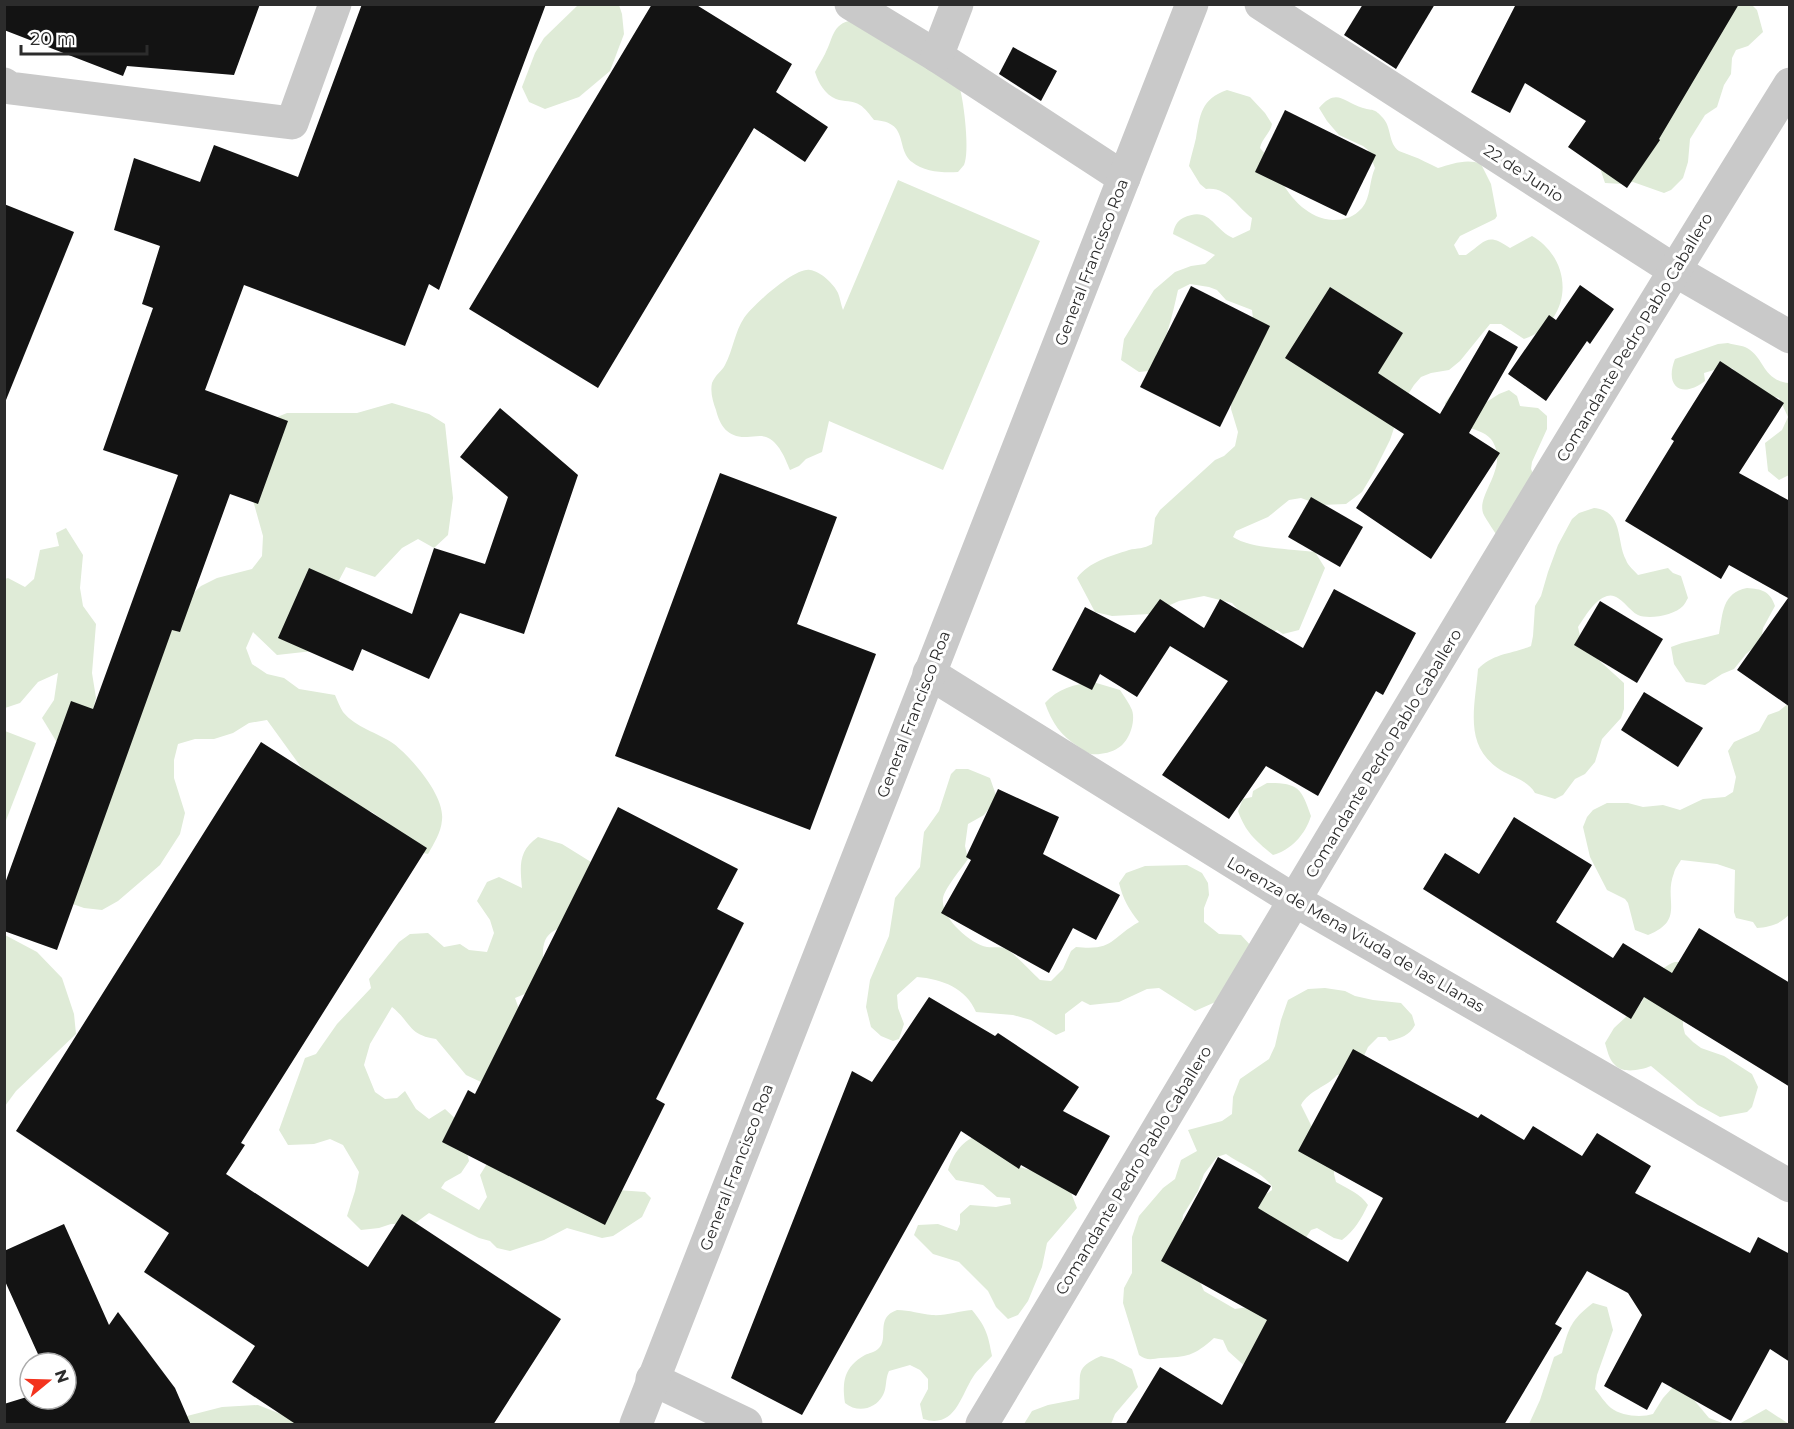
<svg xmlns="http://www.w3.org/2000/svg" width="1794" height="1429" font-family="Montserrat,sans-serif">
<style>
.green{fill:#dfebd7}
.building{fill:#131313}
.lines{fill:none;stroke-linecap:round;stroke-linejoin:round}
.minor{stroke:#c9c9c9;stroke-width:33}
.labels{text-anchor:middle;stroke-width:6;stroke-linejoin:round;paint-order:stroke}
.street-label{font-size:16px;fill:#2c2c2c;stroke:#fff}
</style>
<rect width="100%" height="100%" fill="#fff"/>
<!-- green -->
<g class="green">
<polygon points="578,5 619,5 622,14 624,34 610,71 579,97 545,109 529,102 522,87 535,53 544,38"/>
<polygon points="1723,5 1752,5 1757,10 1763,32 1748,46 1736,50 1732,58 1731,74 1724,85 1717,107 1705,115 1690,139 1688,162 1683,178 1671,190 1664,193 1633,182 1623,184 1605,183 1597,159"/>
<path d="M857,20L960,89C964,103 970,153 964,165C962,167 960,170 958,172C943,173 924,172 912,162C895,148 910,122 874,120C870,115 865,108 860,105C853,100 844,102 836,99C825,95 818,82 815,72C818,66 822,60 825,54C834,37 832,21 857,20Z"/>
<path d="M1227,90L1250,97L1265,113L1272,124C1270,134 1262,138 1260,148C1269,157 1273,168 1280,179C1291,199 1309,219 1333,220C1345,220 1354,217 1362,208C1371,197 1369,181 1375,168L1368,150L1363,146L1339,135L1327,121L1319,108C1337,87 1343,102 1363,108C1374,111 1374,108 1383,118C1392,128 1388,143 1399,151C1403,153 1408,154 1412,156C1421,159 1429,164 1438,168C1452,164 1467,158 1481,164L1491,184L1497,216L1495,219L1460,236L1454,245L1459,255H1466C1486,241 1487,232 1510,248L1532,236C1575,261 1573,322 1524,339L1501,324H1490L1460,361L1449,370L1431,373L1421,377L1414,385L1402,404L1390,440L1374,472L1362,492L1346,504L1320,505L1301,498L1289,500L1268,517L1236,531L1233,537C1251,549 1293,549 1315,552L1325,568L1299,630L1283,634L1277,630L1256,641L1246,618L1232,603L1204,596L1179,601L1150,614L1112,616L1095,612L1077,578C1089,562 1110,556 1129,550C1137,548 1144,549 1152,544L1155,518L1160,510L1215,460L1224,456L1235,446L1238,432L1231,409V393L1254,328L1252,310L1226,300L1217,290L1209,287L1190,284L1178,290C1172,317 1165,348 1149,371L1139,372L1121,360L1124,339L1154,290L1175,272L1191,266L1205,264L1215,255L1173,234C1174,227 1177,221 1183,218C1210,205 1213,229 1233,238L1250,230L1252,218C1237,207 1227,186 1206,189L1200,184L1189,166C1191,156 1194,147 1196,138C1200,115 1201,99 1227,90Z"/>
<path d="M898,180L1040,241L943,470L829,421L822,452L806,459L799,466L790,470C785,458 779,442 766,437C760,435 753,437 747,437C729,438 720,427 716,410C713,402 710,392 712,383C715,375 722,371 725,365C733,350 735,331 744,318C753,305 795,267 810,270C820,271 834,284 838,293C840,298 841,305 843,310Z"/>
<path d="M1728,343C1734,345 1742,345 1747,348C1765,358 1762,380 1789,383V475L1779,480L1768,471L1765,443L1782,430L1788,417L1779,398L1769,396L1749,386L1732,368L1724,367L1704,373L1705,381C1682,399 1664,387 1675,359L1718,344Z"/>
<path d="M1509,390L1517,396L1520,406L1538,408L1547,416V429L1532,462L1531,469L1535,478L1500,541C1496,533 1486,520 1483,513C1477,494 1508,469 1493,442C1484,425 1451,432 1445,403L1452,393L1485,403L1499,394Z"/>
<path d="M392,403L429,414L445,424L453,498L448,535L434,548L418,539L402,548L375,577L346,567L337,584L313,651L277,655L253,632L246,648L252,664L267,674L284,678L299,689L335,695C337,700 340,707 343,712C356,728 377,732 394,744C412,758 445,796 442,820C441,833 434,843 428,854L410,850L387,823L372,812L338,800L309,778L267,720L249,723L233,733L214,739H195L178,744L174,760V778L185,813L180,834L160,865L118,901L102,910L84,908L67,902L148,678L187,599L201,586L217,578L252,569L262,556L263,536L249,486L270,420L287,413H357Z"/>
<path d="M1594,508C1624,511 1616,541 1626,560C1628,566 1634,570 1638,575L1668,568L1673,573L1681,576L1688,598C1686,601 1685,604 1683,606C1675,615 1649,620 1638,615C1628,610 1619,592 1607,596C1594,600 1585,617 1578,627L1582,645L1624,683V709L1621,718L1602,739L1595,762L1585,774L1575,779L1563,795L1555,799L1535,793C1528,781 1515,778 1504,772C1462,748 1475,708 1478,669C1493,653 1512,654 1531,646L1533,636L1535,606L1541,596L1548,572L1558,545L1572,519L1579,513Z"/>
<polygon points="66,528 83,555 80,588 83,606 96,624 92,673 96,698 89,725 77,737 56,741 42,718 54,700 58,673 38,682 20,703 5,708 5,579 8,578 25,587 34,579 40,550 59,546 56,533"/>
<path d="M1747,588C1762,589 1770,591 1775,606L1763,628L1761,640L1752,649L1746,654L1734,669L1722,674L1705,685L1686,682L1674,664L1671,647L1682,643L1719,634C1723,613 1722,593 1747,588Z"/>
<path d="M1093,682L1120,690C1124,696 1129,703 1132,710C1136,722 1129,742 1118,748C1111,753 1099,755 1091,754C1087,753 1082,749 1079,747C1061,736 1052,723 1045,703C1057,689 1075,684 1093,682Z"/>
<path d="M1789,703L1790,913C1782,924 1769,927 1757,928L1753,922L1736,918L1734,912L1735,870L1717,864L1681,860C1679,864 1675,868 1674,873C1663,900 1686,920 1648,935L1635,930L1628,903L1625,899L1607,890L1590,857L1583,827L1587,817L1593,810L1607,803H1628L1643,807L1663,805L1680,810L1703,799L1725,797L1733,792L1736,777L1728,751L1734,742L1759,731L1768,715L1779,711Z"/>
<polygon points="5,731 36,743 5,823"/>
<path d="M956,769H968L990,778L997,798L984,815L968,824L965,846L968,859C961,869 945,888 943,898C940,917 970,944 987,947C994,948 1000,946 1006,949C1012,951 1030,971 1037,977L1040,980L1051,981L1063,969L1071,951L1076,947C1115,951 1110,938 1139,922C1129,910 1123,899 1119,883L1126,873L1145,866L1187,865L1202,873L1208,883L1209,895L1204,908V922L1219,934L1241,935L1264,960L1220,1000L1195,1011L1159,988L1147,989L1119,1002L1090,1005L1082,1001L1065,1014V1031L1056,1035L1031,1020L1013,1015L976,1012C966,988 942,979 917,977L897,995L898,1008L904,1024L899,1039L893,1041L881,1036L871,1027L866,1007L870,980L889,936L895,898L920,867L924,832L939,811L951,774Z"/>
<path d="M1267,783C1298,783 1301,787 1311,816C1305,835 1291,850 1273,855C1255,840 1246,833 1238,811L1243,799L1252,797L1253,791Z"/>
<path d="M538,837L562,844L591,862V916C547,933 538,928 545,980L537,989L515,998L523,1020L507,1074L481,1082L466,1075L436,1039C408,1035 411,1022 392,1007L370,1044L364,1065L375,1092L385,1099L397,1098L405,1091L416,1109L429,1119L445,1109L460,1123L469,1161L461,1173L445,1182L441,1188L479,1210L487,1197L480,1175L488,1162L590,1188L645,1192L651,1198L642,1217L613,1236L602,1238L567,1228L544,1240L510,1251L497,1248L490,1241L479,1238L429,1213L414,1224H391L379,1228L361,1230L347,1216L355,1191L359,1172L343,1145L330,1139L314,1144L288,1145L279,1130L305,1058L316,1054L337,1024L371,988L369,979L399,942L410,934L428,933L444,947L460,944L469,950L487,952L494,933L490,920L477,901L487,882L499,877L522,888C520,866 518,851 538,837Z"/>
<polygon points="5,935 37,952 62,978 74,1014 76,1034 16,1091 5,1106"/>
<path d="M1675,962H1682L1683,1026L1685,1034L1693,1042L1701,1048L1724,1056L1752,1074L1758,1087L1752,1107L1747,1112L1720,1117L1698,1105L1651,1066C1641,1070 1623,1074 1615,1065C1609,1060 1607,1049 1605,1043L1614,1028L1642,1002C1647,986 1659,967 1675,962Z"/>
<path d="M1325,988L1345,991L1355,996L1373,1000L1401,1003L1412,1015L1415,1025C1409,1036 1401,1038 1389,1041L1386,1037H1378L1368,1047L1357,1071L1353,1073L1337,1075C1327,1087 1309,1090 1301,1105L1312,1127L1335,1155L1334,1174L1336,1182C1348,1189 1361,1194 1368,1205C1361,1219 1355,1230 1342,1240L1334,1238L1317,1228L1311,1230L1299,1248L1229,1260L1265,1195L1272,1190V1186C1259,1170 1242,1165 1226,1154L1217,1157L1204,1174L1198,1191L1183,1215L1180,1236L1204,1291L1235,1309L1248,1307L1275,1315L1249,1370L1228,1351L1223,1340L1214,1338C1194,1356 1187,1357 1161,1358C1152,1359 1147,1361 1139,1355L1123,1303L1124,1288L1132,1273V1237L1139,1216L1163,1188L1175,1179L1181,1160L1197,1151L1188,1130L1222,1121L1232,1114L1233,1097L1240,1079L1269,1059L1275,1046L1281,1020L1288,1000L1308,989Z"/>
<path d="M980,1134L1020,1167L1033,1171L1070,1190L1077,1208L1047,1243L1042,1267L1028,1301L1018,1315L1008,1319L996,1307L988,1291L959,1262L933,1254L914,1235L918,1225L938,1224L957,1231L960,1224V1214L970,1205L996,1207L1011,1204L1010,1198L997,1197L983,1185L956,1180L948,1170C954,1152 962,1141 980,1134Z"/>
<path d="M1593,1303L1607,1307L1613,1330L1597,1375L1595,1389C1600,1395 1605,1403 1611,1408C1621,1416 1641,1418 1653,1414L1663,1398L1674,1386L1694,1400L1709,1418L1725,1424H1529L1540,1400L1554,1357L1562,1353C1569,1327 1571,1320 1593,1303Z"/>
<path d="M897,1310C910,1310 920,1314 932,1315C946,1316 958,1311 972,1310C986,1327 988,1334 992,1356C986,1363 978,1369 973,1377C960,1397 955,1429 923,1419L920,1404L928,1389V1379L920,1370L910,1365L889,1371C885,1379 887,1388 883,1395C875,1410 857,1413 845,1403C842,1381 844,1367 865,1355C869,1353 875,1352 878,1349C890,1339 874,1318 897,1310Z"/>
<path d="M1101,1356L1113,1359L1132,1369L1138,1387L1115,1414L1111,1424H1024L1032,1411L1048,1405L1079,1399C1082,1373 1073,1369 1101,1356Z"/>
<polygon points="258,1405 291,1418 297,1424 185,1424 187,1416 222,1407"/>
<polygon points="1766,1409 1789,1424 1739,1424"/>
</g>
<!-- building -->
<g class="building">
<polygon points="4,4 260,4 234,75 127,66 123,76 4,30"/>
<polygon points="362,4 546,4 439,290 429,284 405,346 244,285 205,390 288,421 258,504 230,494 180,632 172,630 57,950 4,931 4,886 71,701 93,709 178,475 103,450 153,308 142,304 160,246 114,230 134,158 200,182 214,145 298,177"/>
<polygon points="652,4 695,4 792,64 776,92 828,127 805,162 754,128 598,388 469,309"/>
<polygon points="1363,4 1435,4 1396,69 1344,35"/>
<polygon points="1516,4 1739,4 1659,139 1660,140 1627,188 1568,147 1586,121 1525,83 1510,113 1471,92"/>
<polygon points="1013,47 1057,71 1041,101 999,74"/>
<polygon points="1285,110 1376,155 1346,216 1255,172"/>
<polygon points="4,204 74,232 6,400 4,399"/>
<polygon points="1580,285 1614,309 1590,344 1587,341 1546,401 1508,374 1549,315 1556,320"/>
<polygon points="1191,286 1270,326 1220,427 1140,387"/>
<polygon points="1330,287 1403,333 1378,373 1440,414 1489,330 1518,347 1469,433 1500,453 1431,559 1356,508 1404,434 1285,358"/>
<polygon points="1720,361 1784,403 1739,473 1790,501 1790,707 1737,670 1788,598 1729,565 1721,579 1625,521 1674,441 1671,439"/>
<polygon points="500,408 578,475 524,634 460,613 429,679 362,649 353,671 278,638 309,568 412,614 434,548 485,564 508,497 460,457"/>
<polygon points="720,473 837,517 797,624 876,654 810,830 615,756"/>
<polygon points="1311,497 1363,527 1340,567 1288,537"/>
<polygon points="1334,589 1416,633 1383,695 1376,691 1318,796 1266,766 1229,819 1162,775 1228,681 1170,646 1137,697 1100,674 1092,690 1052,670 1085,607 1135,633 1160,599 1204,628 1220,599 1303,648"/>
<polygon points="1600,601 1663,639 1637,683 1574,645"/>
<polygon points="1644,692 1703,728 1678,767 1621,730"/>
<polygon points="261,742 427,848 241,1143 245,1145 226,1174 368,1267 402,1214 561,1319 493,1425 297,1425 232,1382 255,1346 144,1272 169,1233 16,1131"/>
<polygon points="998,789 1059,817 1043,854 1120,895 1096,940 1073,928 1049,973 941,913 971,860 966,857"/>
<polygon points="618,807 738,869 717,909 744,923 656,1099 665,1104 605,1225 442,1142 468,1090 475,1094"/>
<polygon points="1514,817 1592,865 1556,922 1613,958 1623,943 1672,973 1699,928 1790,983 1790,1087 1644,997 1631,1019 1423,889 1445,853 1479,874"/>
<polygon points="929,997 995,1036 998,1033 1079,1087 1063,1111 1110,1136 1076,1196 1021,1165 1019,1169 961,1131 802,1415 731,1378 852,1071 872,1082"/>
<polygon points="1353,1049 1478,1118 1481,1114 1524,1140 1533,1126 1582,1156 1597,1133 1651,1166 1635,1193 1750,1253 1758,1237 1790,1254 1790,1362 1770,1349 1731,1421 1662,1382 1647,1410 1604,1386 1642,1315 1628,1293 1587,1271 1555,1324 1562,1328 1504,1425 1125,1425 1160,1367 1222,1405 1267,1320 1161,1261 1218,1157 1271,1186 1258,1208 1348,1262 1383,1198 1298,1151"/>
<polygon points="64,1224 109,1325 118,1312 175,1388 191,1425 4,1425 4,1404 30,1396 30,1399 66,1399 66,1363 42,1363 4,1279 4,1251"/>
</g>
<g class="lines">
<!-- minor -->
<g class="minor">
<polyline points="851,4 937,56 1124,178"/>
<polyline points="1261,4 1674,270 1790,337"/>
<polyline points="937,56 957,4"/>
<polyline points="4,84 10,88 292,123 335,4"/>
<polyline points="929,673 1294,900 1790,1186"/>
<polyline points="652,1379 746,1424"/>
<polyline points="636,1424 1192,4"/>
<path d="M982,1424C1249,977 1514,527 1790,84"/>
</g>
</g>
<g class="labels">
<!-- street labels -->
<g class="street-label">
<text transform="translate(1524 173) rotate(33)" y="6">22 de Junio</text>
<text transform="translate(1091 262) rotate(-69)" y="6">General Francisco Roa</text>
<text transform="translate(1634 337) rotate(-59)" y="6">Comandante Pedro Pablo Caballero</text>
<text transform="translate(913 714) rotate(-69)" y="6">General Francisco Roa</text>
<text transform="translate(1383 753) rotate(-59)" y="6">Comandante Pedro Pablo Caballero</text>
<text transform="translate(1356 934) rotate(30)" y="6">Lorenza de Mena Viuda de las Llanas</text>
<text transform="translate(736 1167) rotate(-69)" y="6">General Francisco Roa</text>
<text transform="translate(1133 1170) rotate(-59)" y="6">Comandante Pedro Pablo Caballero</text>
</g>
</g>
<!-- border -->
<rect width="1794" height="1429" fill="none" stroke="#2c2c2c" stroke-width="12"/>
<!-- north arrow -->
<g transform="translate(48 1381) rotate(71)"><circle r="28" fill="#ffffff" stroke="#ababab" stroke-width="1.5"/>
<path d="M0-4.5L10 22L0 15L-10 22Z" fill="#f3331e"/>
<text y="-9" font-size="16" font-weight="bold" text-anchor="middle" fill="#2c2c2c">N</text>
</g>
<!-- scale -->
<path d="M21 45v9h126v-9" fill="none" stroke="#2c2c2c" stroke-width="3"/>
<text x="30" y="45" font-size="18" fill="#2c2c2c" stroke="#ffffff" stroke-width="4.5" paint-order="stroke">20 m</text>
</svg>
